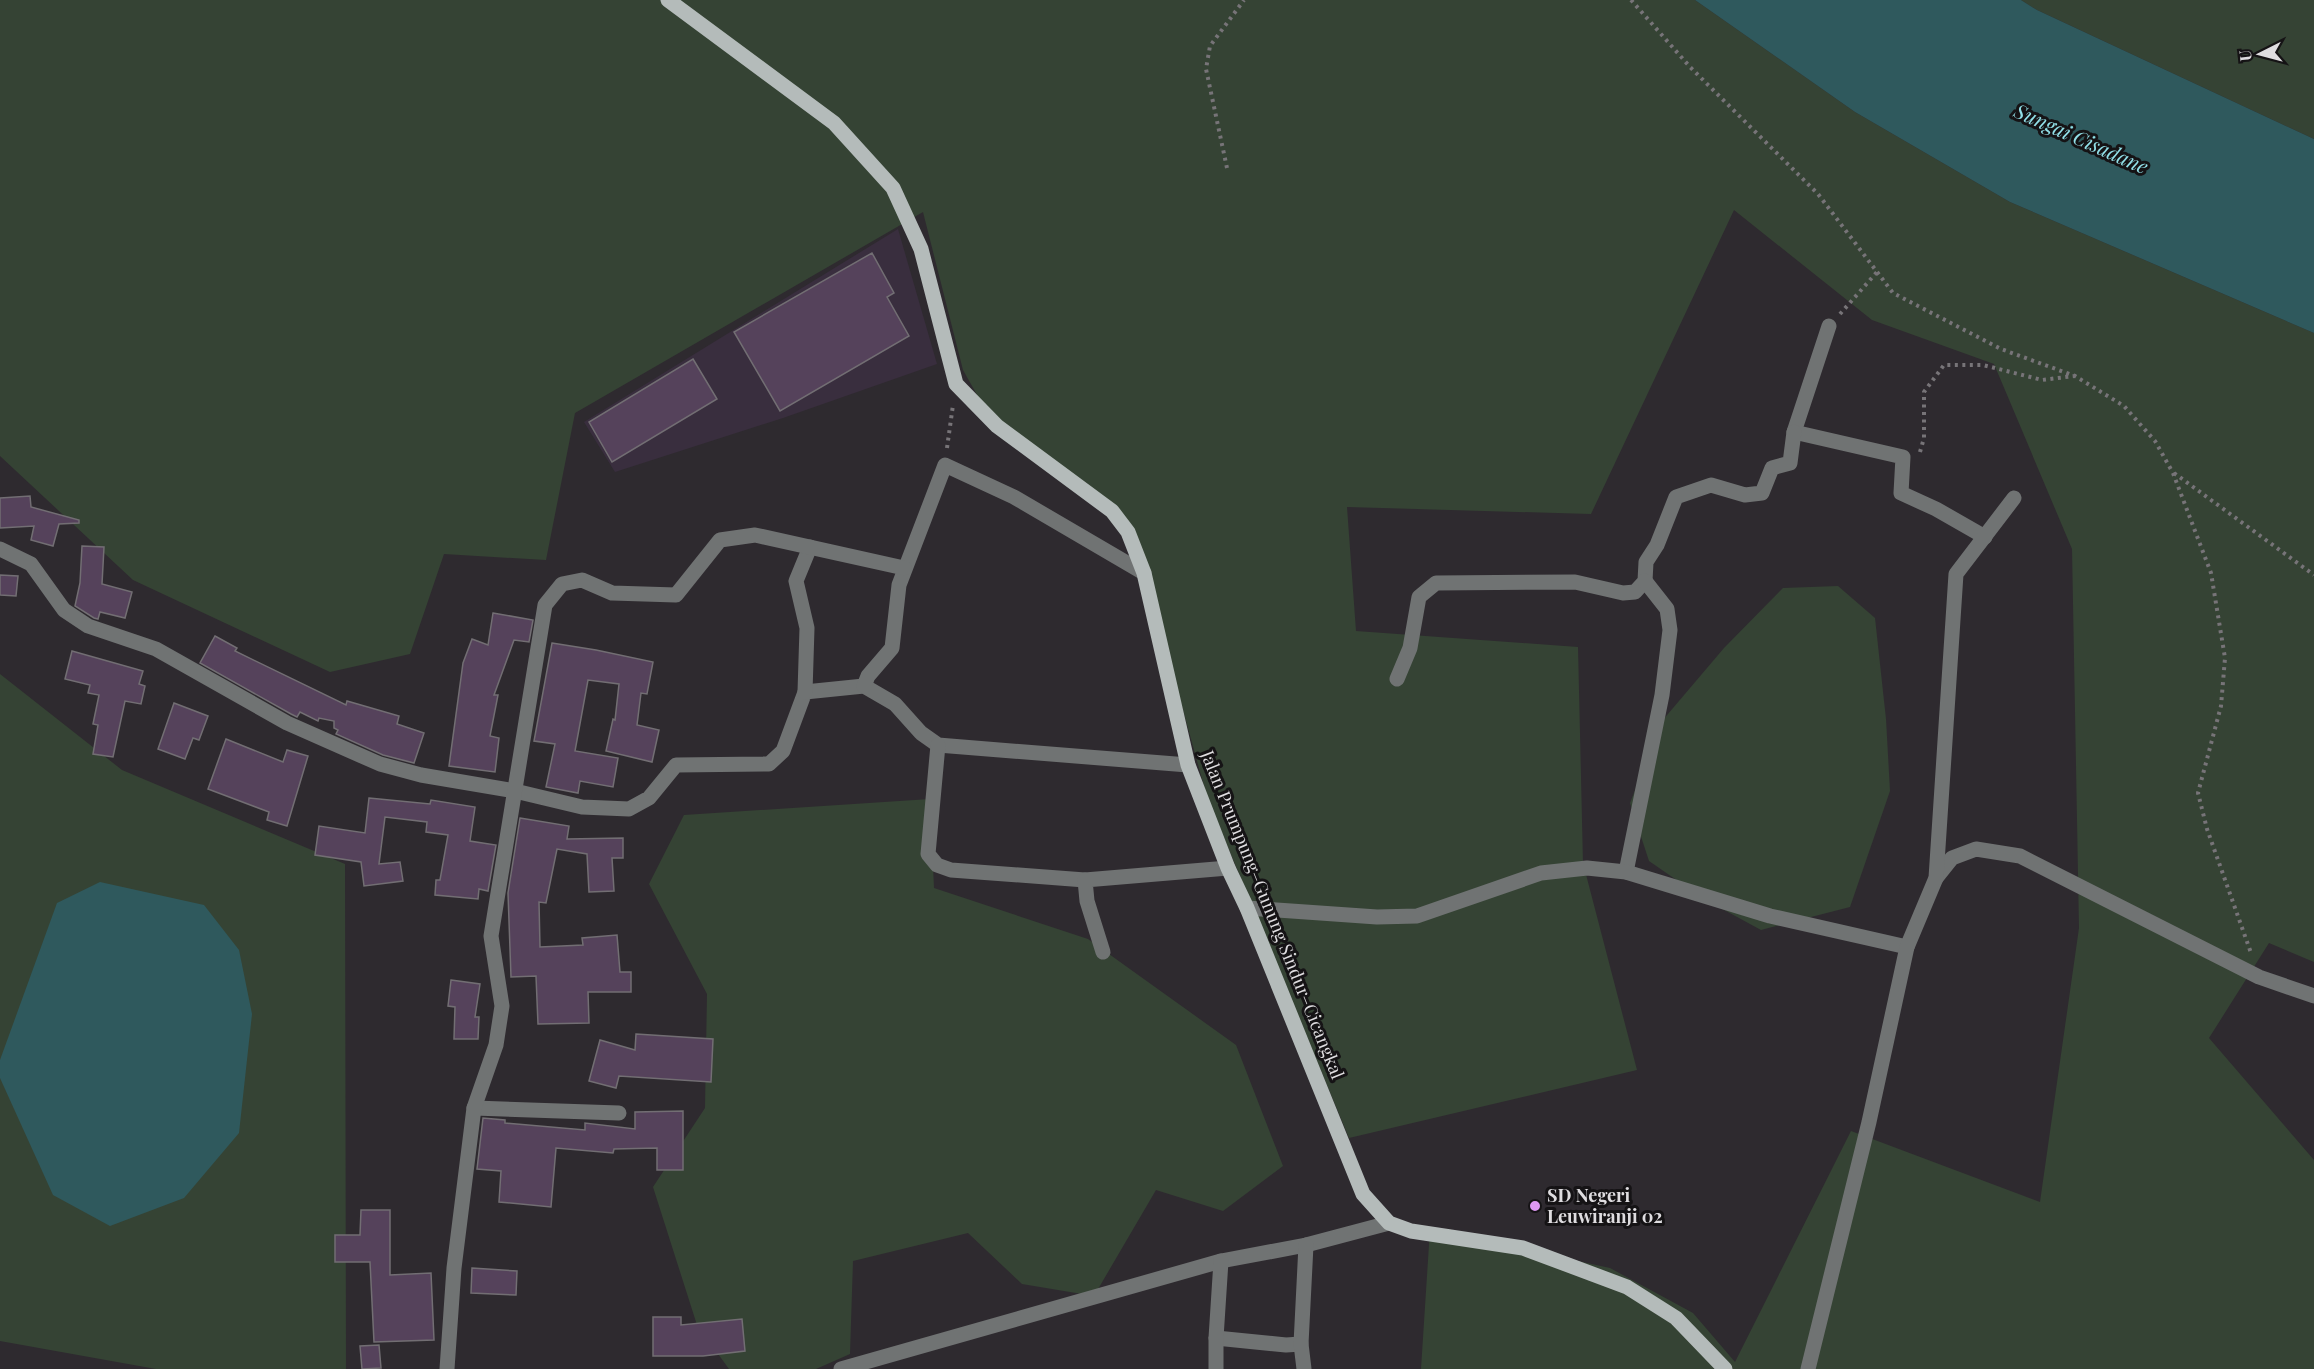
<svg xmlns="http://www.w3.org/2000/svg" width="2314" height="1369" font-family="'Playfair Display',serif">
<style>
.industrial{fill:#392e3e}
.green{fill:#354334}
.water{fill:#2f595d}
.building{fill:#55425b;stroke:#726e73;stroke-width:1.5}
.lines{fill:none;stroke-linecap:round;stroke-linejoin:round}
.path{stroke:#777478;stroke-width:4;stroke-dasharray:3 4.5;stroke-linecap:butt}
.minor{stroke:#707373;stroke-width:15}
.major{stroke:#b4bbba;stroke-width:15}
.poi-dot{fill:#de98f2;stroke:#151315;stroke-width:2}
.labels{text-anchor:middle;stroke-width:6;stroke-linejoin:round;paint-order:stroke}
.street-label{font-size:18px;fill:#dfdde0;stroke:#151315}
.poi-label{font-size:18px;font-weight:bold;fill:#dfdde0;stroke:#151315;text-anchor:start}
.water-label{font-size:20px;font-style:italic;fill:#92e0e8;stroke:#151315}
</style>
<rect width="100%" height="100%" fill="#2e2a2f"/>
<!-- industrial -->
<polygon class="industrial" points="898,229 937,364 783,418 615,472 584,422"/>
<!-- green -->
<g class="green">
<polygon points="0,0 1695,0 1855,112 2010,202 2314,333 2314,962 2269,943 2209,1038 2314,1160 2314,1369 1421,1369 1430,1229 1610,1268 1693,1313 1735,1362 1851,1131 2040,1202 2079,928 2072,549 1994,364 1872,320 1734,210 1591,514 1347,507 1356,631 1578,647 1583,863 1637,1070 1349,1138 1207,797 1135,536 1087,483 1002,439 963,370 923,212 575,413 546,560 444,554 410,654 330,672 133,580 0,456"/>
<polygon points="2021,0 2314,0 2314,139 2037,10"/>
<polygon points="1838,586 1875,618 1886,719 1890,791 1850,907 1761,930 1704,899 1649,861 1630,803 1662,721 1724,648 1783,588"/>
<polygon points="0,674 122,770 345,864 346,1369 156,1369 0,1341"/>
<polygon points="930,799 934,888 1088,939 1236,1045 1283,1166 1223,1211 1156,1190 1094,1296 1022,1284 968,1233 853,1261 850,1354 816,1369 729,1369 697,1325 653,1187 705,1108 707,994 649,884 684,815"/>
</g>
<!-- water -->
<g class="water">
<polygon points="1695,0 2021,0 2037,10 2314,139 2314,333 2010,202 1855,112"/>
<polygon points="100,882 204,905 239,950 252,1014 239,1133 184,1198 110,1226 53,1195 0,1078 0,1060 57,903"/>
</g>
<!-- building -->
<g class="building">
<polygon points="872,253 894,293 887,297 909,336 780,411 734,332"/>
<polygon points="693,359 717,399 612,462 589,422"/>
<polygon points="30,496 31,507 79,520 79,523 59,524 53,546 31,540 34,526 0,528 0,498"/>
<polygon points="82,546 104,547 102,584 132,592 125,618 100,612 98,619 94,618 75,606 80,583"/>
<polygon points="0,575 18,576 16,596 0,595"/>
<polygon points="493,613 533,620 529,642 514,640 494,695 498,695 490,736 499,738 495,772 449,766 463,663 472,639 488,645"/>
<polygon points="215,636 237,648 235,651 346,705 347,701 399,716 397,724 424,733 414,763 383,755 336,734 338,730 334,728 334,721 319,718 318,721 300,712 297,717 291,714 200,663"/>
<polygon points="552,643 596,650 653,662 647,694 641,693 637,725 659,730 652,762 606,751 613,719 615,720 619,684 588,680 575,751 618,758 613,787 580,781 578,793 546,787 555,744 534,741"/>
<polygon points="72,651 143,671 139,684 145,686 141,704 125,701 113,757 93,754 98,725 93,724 99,695 88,693 90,685 65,679"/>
<polygon points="174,703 208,716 199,740 193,738 185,759 158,749"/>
<polygon points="226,739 283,762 287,750 308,756 287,826 267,820 269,812 208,789"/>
<polygon points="369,798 430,804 431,800 475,807 470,841 496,845 488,891 479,889 478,899 435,895 436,880 440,880 448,835 426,832 427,822 385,817 379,864 400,862 403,881 364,886 361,862 315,855 319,826 365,833"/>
<polygon points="520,818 569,826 567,839 623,838 623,858 612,858 614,891 589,892 587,854 557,849 546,903 539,902 540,947 583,945 582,938 617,935 620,972 631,972 631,992 588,992 589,1023 538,1024 536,976 511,977 508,893"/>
<polygon points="451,980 480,984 475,1017 479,1017 478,1039 454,1039 455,1007 448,1006"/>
<polygon points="636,1034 713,1039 711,1082 619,1076 616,1088 589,1081 600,1040 635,1050"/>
<polygon points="683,1111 683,1170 657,1170 657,1148 614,1149 613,1153 556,1148 551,1207 499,1202 501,1171 477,1169 483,1118 505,1120 505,1123 585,1130 585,1123 635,1129 635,1112"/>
<polygon points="361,1210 390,1210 390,1275 431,1273 434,1340 374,1342 370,1262 335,1262 335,1235 360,1235"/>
<polygon points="472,1268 517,1271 516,1295 471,1293"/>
<polygon points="653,1317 681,1317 681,1325 742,1319 745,1351 703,1356 653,1356"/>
<polygon points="379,1345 381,1368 362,1369 360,1346"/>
</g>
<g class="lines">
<!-- path -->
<g class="path">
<polyline points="1631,0 1690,67 1818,194 1893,293 2001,349 2075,376 2124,406 2155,441 2173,473 2211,573 2225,658 2221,706 2198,793 2207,829 2251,953"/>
<polyline points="1227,168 1206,69 1210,46 1244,0"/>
<polyline points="1840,314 1877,272"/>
<polyline points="947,448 953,405"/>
<polyline points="1920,452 1924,438 1924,392 1944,365 1983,365 2042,380 2074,376"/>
<polyline points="2174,473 2314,575"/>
</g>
<!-- minor -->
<g class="minor">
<polyline points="1829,326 1794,432 1903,457 1901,493 1936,509 1985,537"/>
<polyline points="0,549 31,564 64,610 88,626 156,649 287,723 380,764 421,775 515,791 582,807 629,809 649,798 676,765 769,764 783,751 805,692 864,686 895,704 921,733 938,745 1188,765"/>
<polyline points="1397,679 1410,648 1419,597 1436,583 1575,582 1623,593 1635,592 1645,581 1646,562 1657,545 1676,497 1711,485 1745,495 1762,493 1772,468 1790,463 1794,432"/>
<polyline points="864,686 868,676 892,648 899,585 945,465 1014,497 1144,573"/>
<polyline points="805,692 807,628 796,581 810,547"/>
<polyline points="938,745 928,854 937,865 951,870 1085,880"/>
<polyline points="1626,872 1662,695 1670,630 1667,609 1645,581"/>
<polyline points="1936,878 1952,858 1976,849 2020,856 2259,977 2314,996"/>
<polyline points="1247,908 1377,917 1417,916 1541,873 1587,868 1626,872 1770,916 1907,947"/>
<polyline points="1103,952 1087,901 1085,880 1228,868"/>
<polyline points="474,1108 619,1113"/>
<polyline points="1216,1338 1286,1345 1301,1344"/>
<polyline points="447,1369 454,1268 474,1108 496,1045 502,1006 491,936 545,605 562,584 582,580 612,593 676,595 720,540 755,535 904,568"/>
<polyline points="841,1369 1221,1261 1306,1245 1389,1223"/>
<polyline points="1216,1369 1216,1338 1221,1261"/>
<polyline points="1304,1369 1301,1344 1306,1245"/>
<polyline points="1808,1369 1869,1122 1907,947 1936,878 1956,574 2014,498"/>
</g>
<!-- major -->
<polyline class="major" points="668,0 834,123 893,188 921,249 956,384 997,426 1112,511 1128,532 1144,573 1188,765 1228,868 1247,908 1363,1194 1389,1223 1411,1231 1523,1248 1627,1287 1676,1318 1725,1369"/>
</g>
<!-- markers -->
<circle class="poi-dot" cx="1535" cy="1206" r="6"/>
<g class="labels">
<!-- street labels -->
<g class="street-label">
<text transform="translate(1272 915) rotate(68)" y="6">Jalan Prumpung–Gunung Sindur–Cicangkal</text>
</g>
<!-- poi labels -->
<g class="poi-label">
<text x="1547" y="1202">SD Negeri<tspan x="1547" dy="21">Leuwiranji 02</tspan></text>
</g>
<!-- water labels -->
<g class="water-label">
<text transform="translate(2081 139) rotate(24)" y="7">Sungai Cisadane</text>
</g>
</g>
<!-- north arrow -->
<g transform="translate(2260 54) rotate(264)" stroke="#151315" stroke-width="4.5" paint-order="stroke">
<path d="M0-4.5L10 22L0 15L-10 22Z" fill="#dfdde0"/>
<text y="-9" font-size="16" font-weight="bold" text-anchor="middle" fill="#dfdde0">U</text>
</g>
</svg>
